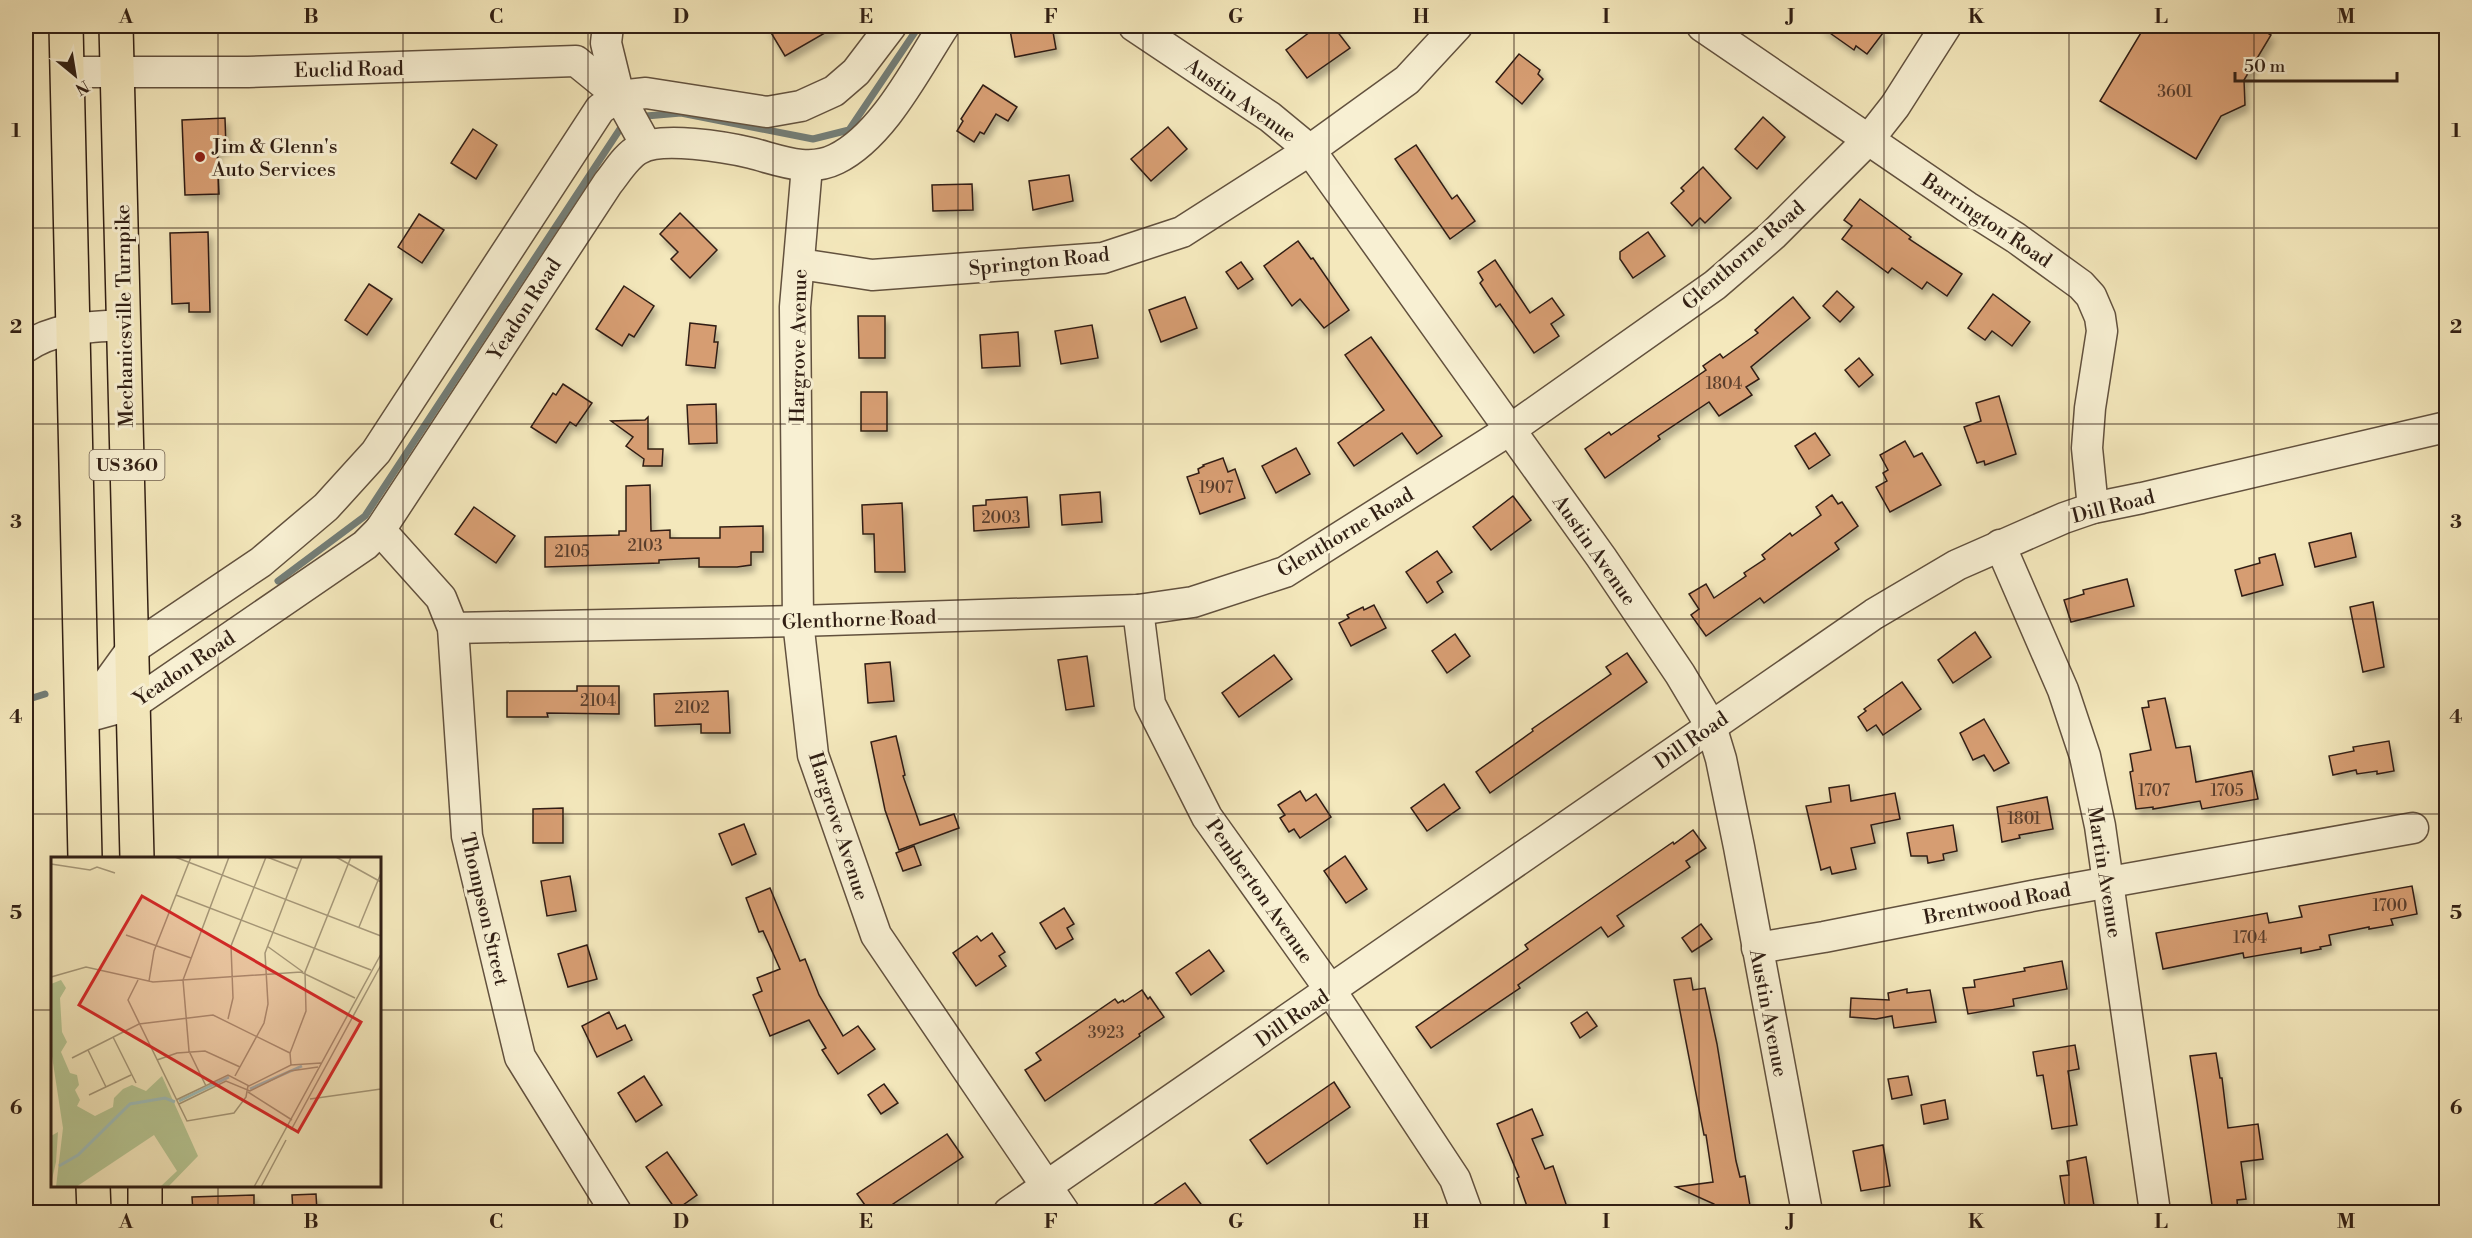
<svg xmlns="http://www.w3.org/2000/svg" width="2472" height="1238" font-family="'Libre Bodoni',serif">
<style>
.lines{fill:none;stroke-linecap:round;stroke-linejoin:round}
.stream{stroke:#737e78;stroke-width:7}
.building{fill:#d69d72;stroke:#311f14;stroke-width:1.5;filter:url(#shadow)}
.minor-casing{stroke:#62513e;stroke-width:33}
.highway-casing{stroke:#311f14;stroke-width:36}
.minor{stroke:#f8f0d3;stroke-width:30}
.highway{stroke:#f4e8bc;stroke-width:33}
.grid{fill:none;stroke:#311f14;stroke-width:1.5;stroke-opacity:0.55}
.poi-dot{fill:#8f2418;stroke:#f8f0d3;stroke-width:2}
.labels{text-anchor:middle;stroke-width:6;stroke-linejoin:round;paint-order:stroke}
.number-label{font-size:16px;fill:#5a3e2c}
.shield{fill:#f8f0d3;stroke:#6d5e4d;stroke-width:1.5}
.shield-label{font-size:18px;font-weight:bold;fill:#311f14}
.street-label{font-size:20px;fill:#311f14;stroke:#f8f0d3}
.poi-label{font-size:20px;fill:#311f14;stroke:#f8f0d3;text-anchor:start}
.inset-river{fill:none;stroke:#9fbeba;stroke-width:3}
.inset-road{fill:none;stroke:#a69879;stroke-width:1.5}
.view{fill:#d62828;fill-opacity:0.15;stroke:#d62828;stroke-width:3}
.inset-edge{fill:none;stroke:#311f14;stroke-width:3}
.neatline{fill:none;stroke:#311f14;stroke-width:2}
.grid-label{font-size:20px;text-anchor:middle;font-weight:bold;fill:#311f14}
</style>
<defs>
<filter id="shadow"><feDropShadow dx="3.5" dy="6" stdDeviation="3" flood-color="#0004"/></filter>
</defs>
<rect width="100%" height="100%" fill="#f4e8bc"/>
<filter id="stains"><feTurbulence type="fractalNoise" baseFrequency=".00333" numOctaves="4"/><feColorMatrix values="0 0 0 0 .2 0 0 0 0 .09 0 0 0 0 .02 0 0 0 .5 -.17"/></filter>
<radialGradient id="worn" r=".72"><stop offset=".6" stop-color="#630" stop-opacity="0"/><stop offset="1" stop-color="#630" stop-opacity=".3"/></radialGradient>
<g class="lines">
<!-- stream -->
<g class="stream">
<polyline points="646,116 681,113 813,139 849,130 919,26"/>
<polyline points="278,581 365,516 620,129"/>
<polyline points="26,700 45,694"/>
</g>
</g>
<!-- building -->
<g class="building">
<polygon points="767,26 837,26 785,56"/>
<polygon points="1033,26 1052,26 1056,49 1015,57 1010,30"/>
<polygon points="1318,26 1333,26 1350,48 1307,78 1286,50"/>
<polygon points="1820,26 1873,26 1883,33 1867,54 1856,46 1854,50"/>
<polygon points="2145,26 2256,26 2271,35 2244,80 2245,105 2221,116 2196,159 2100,101"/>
<polygon points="1519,54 1540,70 1538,74 1543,79 1522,104 1496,82"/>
<polygon points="983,85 1017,107 1008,121 996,114 984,134 980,132 974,142 957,131 963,121 961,119"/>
<polygon points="1763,117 1785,137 1757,169 1735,149"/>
<polygon points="225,118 226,149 217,149 219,194 185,195 182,120"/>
<polygon points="1168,127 1187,149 1151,181 1131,159"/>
<polygon points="473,129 497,145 476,179 451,163"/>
<polygon points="1416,145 1452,199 1457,195 1475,221 1450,239 1395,159"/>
<polygon points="1703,167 1731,198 1705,223 1700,218 1692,226 1671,203 1684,191 1681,188"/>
<polygon points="1069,175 1073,201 1033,210 1029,181"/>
<polygon points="972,184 973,210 933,211 932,185"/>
<polygon points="1860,199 1911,237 1909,239 1962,274 1947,296 1927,282 1922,289 1892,268 1888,273 1842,239 1852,226 1844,220"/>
<polygon points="680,213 717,250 690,278 671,259 678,252 660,234"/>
<polygon points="419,214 444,230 422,263 398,247"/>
<polygon points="208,232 210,312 189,312 189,303 172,304 170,233"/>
<polygon points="1648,232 1665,256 1633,278 1620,259 1620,252"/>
<polygon points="1298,241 1311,259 1313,258 1349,310 1324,328 1300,299 1292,306 1264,266"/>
<polygon points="1495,260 1530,313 1552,298 1564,315 1551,324 1559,336 1534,353 1500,304 1496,307 1480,283 1483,280 1478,272"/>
<polygon points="1241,262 1253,279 1238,289 1226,272"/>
<polygon points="369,284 392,299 367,335 345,320"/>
<polygon points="624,286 654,306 634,337 629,334 622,346 596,329"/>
<polygon points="1837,291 1854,307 1840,322 1823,306"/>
<polygon points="1993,294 2030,322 2012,346 1992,331 1985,340 1968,328"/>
<polygon points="1185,297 1197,328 1161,342 1149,310"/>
<polygon points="1793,297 1810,318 1751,367 1759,379 1746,387 1752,395 1719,416 1709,402 1658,436 1660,439 1605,478 1585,449 1609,432 1611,435 1693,379 1706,370 1703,366 1720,354 1723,358 1758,333 1755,330"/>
<polygon points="858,316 885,316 885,358 859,358"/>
<polygon points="690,323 716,326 714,342 718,342 715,368 686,365"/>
<polygon points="1092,325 1098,358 1061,364 1055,331"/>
<polygon points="1018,332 1020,366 982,368 980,335"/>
<polygon points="1371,337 1442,436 1417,454 1402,433 1354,466 1338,443 1384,410 1345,355"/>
<polygon points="1859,358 1873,375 1859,387 1845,370"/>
<polygon points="563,384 592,403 576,426 570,422 556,443 531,427 553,393 556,395"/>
<rect x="861" y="392" width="26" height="39"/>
<polygon points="1999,396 2016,454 1985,465 1984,461 1977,463 1964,427 1981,421 1976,403"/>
<polygon points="716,404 717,443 689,444 687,405"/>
<polygon points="648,417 648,449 663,449 662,466 643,466 644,459 626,446 633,437 611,421 645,420"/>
<polygon points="1815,433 1830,455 1809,469 1795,446"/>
<polygon points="1905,441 1914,457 1922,453 1941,485 1890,512 1876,487 1887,481 1883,473 1888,470 1880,455"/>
<polygon points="1296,448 1310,474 1276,493 1262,466"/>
<polygon points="1223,458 1228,472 1235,469 1245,498 1200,514 1187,477 1199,473 1198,469 1204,466 1203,465"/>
<polygon points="650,485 651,531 670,530 670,538 720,538 720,527 763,526 763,552 751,552 751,565 737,567 699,567 699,558 659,560 659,563 545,567 545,537 619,535 619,531 626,531 626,486"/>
<polygon points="1100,492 1102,522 1062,525 1060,495"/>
<polygon points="1832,495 1838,504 1842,502 1858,526 1835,543 1839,549 1764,603 1760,598 1706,636 1691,615 1699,609 1689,594 1706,584 1714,598 1746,576 1744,573 1765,559 1762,555 1790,533 1792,536 1821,515 1816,507"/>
<polygon points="1513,496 1531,520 1491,550 1473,527"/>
<polygon points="1027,497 1029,527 974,531 973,506 986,505 986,500"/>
<polygon points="902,503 905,572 875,572 874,534 863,534 862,505"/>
<polygon points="474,507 515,536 496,563 455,534"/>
<polygon points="2351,533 2356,557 2315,567 2309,543"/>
<polygon points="1437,551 1452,572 1437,582 1443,592 1427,603 1406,572"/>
<polygon points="2275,554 2283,585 2242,596 2235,570 2260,563 2259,558"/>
<polygon points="2127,579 2134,606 2071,622 2064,600 2084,594 2083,590"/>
<polygon points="2373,602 2384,667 2363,672 2350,607"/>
<polygon points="1374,605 1386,628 1351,646 1339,623 1349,618 1347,615 1363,607 1364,610"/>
<polygon points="1975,632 1991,657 1953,683 1938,660"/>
<polygon points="1455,634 1470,656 1447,673 1432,651"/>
<polygon points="1627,653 1647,682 1490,793 1476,772 1533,731 1532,729 1611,674 1606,667"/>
<polygon points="1274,655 1292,679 1239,717 1222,693"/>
<polygon points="1087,656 1094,706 1066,710 1058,660"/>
<polygon points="890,662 894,701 868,703 865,664"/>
<polygon points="1902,682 1921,709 1883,735 1876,725 1867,731 1858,717 1866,711 1864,709"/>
<polygon points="577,686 619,686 619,714 547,713 548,717 507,717 507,691 577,691"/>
<polygon points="728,691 730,733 701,733 701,724 655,726 654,694"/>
<polygon points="2165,698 2176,748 2190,746 2196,782 2252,771 2258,799 2202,809 2200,801 2153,809 2153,807 2136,809 2130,772 2133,771 2130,754 2151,750 2142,708 2149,707 2148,701"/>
<polygon points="1984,719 2009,763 1994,771 1984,755 1973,760 1960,733"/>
<polygon points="896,736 905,775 903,776 920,825 954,814 959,828 899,850 885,810 871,742"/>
<polygon points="2389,741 2394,771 2377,774 2377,771 2357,774 2356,770 2333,775 2329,756 2354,751 2353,747"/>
<polygon points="1444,784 1460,808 1427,831 1411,808"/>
<polygon points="1849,785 1851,801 1895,793 1900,819 1871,825 1875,843 1851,848 1856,869 1832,874 1830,867 1821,870 1806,806 1831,802 1829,788"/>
<polygon points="1300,791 1306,801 1316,794 1331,817 1300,838 1294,829 1289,832 1280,818 1285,815 1278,805"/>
<polygon points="2047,797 2053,829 2019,835 2020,838 2002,842 1997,807"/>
<polygon points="563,808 563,843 533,843 533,809"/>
<polygon points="744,824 756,854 732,865 719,834"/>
<polygon points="1953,825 1957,851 1943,854 1944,860 1928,863 1927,856 1911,856 1907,833"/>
<polygon points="1693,830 1706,848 1686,861 1690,867 1617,916 1624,926 1608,937 1601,927 1518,985 1520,988 1431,1048 1416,1027 1528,949 1525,945 1585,903 1673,842 1674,844"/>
<polygon points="914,846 921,865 903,871 896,853"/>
<polygon points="1345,856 1367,889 1346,903 1324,871"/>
<polygon points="570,876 576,911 547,916 541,881"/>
<polygon points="2412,886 2417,914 2391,919 2393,925 2369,929 2369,927 2329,935 2331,945 2320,947 2321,949 2301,953 2301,948 2244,958 2243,953 2163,969 2156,933 2267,913 2269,923 2302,917 2299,906"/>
<polygon points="770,888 800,961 805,959 819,995 843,1036 858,1026 875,1049 838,1074 822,1050 826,1048 809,1020 770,1036 753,995 762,991 757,978 780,969 763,931 759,932 746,898"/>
<polygon points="1064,908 1074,924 1067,928 1073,939 1056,949 1040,923"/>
<polygon points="1701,924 1712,939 1692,952 1682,938"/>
<polygon points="992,933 1005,952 999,956 1006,966 976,986 953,953 977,936 981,941"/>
<polygon points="587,945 597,979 568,987 558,954"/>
<polygon points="1209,950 1224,971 1191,995 1176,973"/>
<polygon points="2062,961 2067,989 2013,999 2014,1006 1968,1014 1963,988 1975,987 1974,980 2025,971 2024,968"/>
<polygon points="1691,978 1693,990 1705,988 1717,1044 1736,1161 1740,1177 1745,1176 1750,1206 1715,1212 1714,1204 1676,1187 1713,1182 1706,1135 1704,1135 1674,980"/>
<polygon points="1907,989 1907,993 1930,990 1936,1022 1894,1028 1892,1016 1876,1019 1850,1017 1851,998 1889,1000 1888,993"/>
<polygon points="1142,990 1148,999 1150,997 1164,1017 1139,1034 1140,1036 1045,1101 1025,1070 1041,1060 1036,1053 1115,999 1118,1003 1123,1000 1124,1002"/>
<polygon points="609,1012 617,1029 625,1025 632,1040 597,1057 582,1026"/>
<polygon points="1587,1012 1597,1026 1580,1038 1571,1023"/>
<polygon points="2075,1045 2079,1069 2068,1071 2077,1125 2052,1129 2043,1075 2037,1076 2033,1052"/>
<polygon points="2216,1053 2220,1078 2222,1078 2228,1128 2258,1124 2263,1159 2241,1162 2246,1199 2237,1200 2238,1212 2213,1212 2197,1101 2190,1056"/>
<polygon points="644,1076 662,1105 636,1122 618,1093"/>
<polygon points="1908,1076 1912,1095 1892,1099 1888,1079"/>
<polygon points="1334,1082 1350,1107 1267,1164 1250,1140"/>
<polygon points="884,1084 898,1103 881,1114 868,1095"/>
<polygon points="1945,1100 1948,1119 1924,1124 1921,1105"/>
<polygon points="1532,1109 1543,1135 1532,1139 1545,1169 1553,1166 1567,1207 1552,1212 1529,1212 1517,1178 1519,1177 1497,1124"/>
<polygon points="947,1134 963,1157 881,1212 870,1212 857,1194"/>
<polygon points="1883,1145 1890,1186 1861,1191 1853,1151"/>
<polygon points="667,1152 697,1195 676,1210 646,1167"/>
<polygon points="2086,1157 2095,1212 2066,1212 2060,1176 2069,1175 2067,1161"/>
<polygon points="1185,1183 1207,1212 1143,1212"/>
<polygon points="316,1194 317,1212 293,1212 292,1195"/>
<polygon points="254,1195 254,1212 193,1212 192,1197"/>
</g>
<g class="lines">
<!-- minor casing -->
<g class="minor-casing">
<g id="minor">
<polyline points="608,26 606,43 619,96 646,145"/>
<polyline points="1134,26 1270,117 1310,150 1601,557 1680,674 1711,726 1721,759 1739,847 1807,1212"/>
<polyline points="1702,26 1967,207 2016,238 2081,285 2091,296 2100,317 2102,331 2090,408 2087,448 2093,508"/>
<polyline points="66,72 248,72 576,61 619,96"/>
<polyline points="807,166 795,307 798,621 813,755 876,935 1064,1212"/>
<polyline points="800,264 872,275 1103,258 1182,232 1310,150 1407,80 1457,26"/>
<path d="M26,347C55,327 90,327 124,325"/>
<polyline points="380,530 441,598 453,628 467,836 520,1057 616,1212"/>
<polyline points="2000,545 2063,690 2085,756 2100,826 2155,1212"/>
<polyline points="1138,610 1150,704 1207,817 1331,991 1455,1179 1467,1212"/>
<polyline points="453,628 798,621 1138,610 1193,602 1285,572 1511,429 1715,285 1773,235 1869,139 1895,106 1946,26"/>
<path d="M82,718L133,704L365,545L380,530L608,183C617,172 626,156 639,149C661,136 726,147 751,153C779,160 808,173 836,159C883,136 916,69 944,26"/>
<polyline points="82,718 132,649 261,562 326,507 376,452 600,109 619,96 646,93 767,112 801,106 834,91 856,72 891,26"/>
<polyline points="1757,948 1824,937 2037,895 2413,828"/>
<polyline points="1009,1212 1874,614 1957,565 2064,518 2093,508 2142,498 2446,427"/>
</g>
</g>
<!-- highway casing -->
<g class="highway-casing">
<g id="highway">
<polyline points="66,26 85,858"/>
<polyline points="116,26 137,858"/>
<polyline points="93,1186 94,1212"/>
<polyline points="145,1186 145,1212"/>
</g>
</g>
<!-- minor -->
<use href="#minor" class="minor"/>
<!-- highway -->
<use href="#highway" class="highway"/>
</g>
<!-- grid -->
<path class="grid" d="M218,26V858M403,26V1212M588,26V1212M773,26V1212M958,26V1212M1143,26V1212M1329,26V1212M1514,26V1212M1699,26V1212M1884,26V1212M2069,26V1212M2254,26V1212M26,228H2446M26,424H2446M26,619H2446M26,814H2446M26,1010H52M380,1010H2446M218,1186V1212"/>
<!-- markers -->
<circle class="poi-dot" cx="200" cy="157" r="6"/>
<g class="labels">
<!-- number labels -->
<g class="number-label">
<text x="2175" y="97">3601</text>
<text x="1724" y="389">1804</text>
<text x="1216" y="493">1907</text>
<text x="1001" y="523">2003</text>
<text x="645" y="551">2103</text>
<text x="572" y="557">2105</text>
<text x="598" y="706">2104</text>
<text x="692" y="713">2102</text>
<text x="2154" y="796">1707</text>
<text x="2227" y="796">1705</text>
<text x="2024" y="824">1801</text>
<text x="2390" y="911">1700</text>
<text x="2250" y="943">1704</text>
<text x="1106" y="1038">3923</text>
</g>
<!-- shield labels -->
<rect class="shield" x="89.5" y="450" width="75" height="30" rx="4.5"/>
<g class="shield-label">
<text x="127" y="471">US 360</text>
</g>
<!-- street labels -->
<g class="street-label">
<text transform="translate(349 69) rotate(-1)" y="7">Euclid Road</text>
<text transform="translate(1241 100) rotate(35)" y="7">Austin Avenue</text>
<text transform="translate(1987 220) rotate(34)" y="7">Barrington Road</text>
<text transform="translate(1743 255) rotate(-41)" y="7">Glenthorne Road</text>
<text transform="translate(1039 261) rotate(-6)" y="7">Springton Road</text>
<text transform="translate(524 309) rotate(-57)" y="7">Yeadon Road</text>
<text transform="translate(124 316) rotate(-91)" y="7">Mechanicsville Turnpike</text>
<text transform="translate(798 346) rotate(-89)" y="7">Hargrove Avenue</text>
<text transform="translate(2113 506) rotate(-14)" y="7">Dill Road</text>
<text transform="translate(1345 532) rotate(-31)" y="7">Glenthorne Road</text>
<text transform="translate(1595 550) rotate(55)" y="7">Austin Avenue</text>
<text transform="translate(859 619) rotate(-2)" y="7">Glenthorne Road</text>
<text transform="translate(184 668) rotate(-34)" y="7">Yeadon Road</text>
<text transform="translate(1691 740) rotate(-35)" y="7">Dill Road</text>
<text transform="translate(839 826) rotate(72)" y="7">Hargrove Avenue</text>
<text transform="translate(2105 872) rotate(81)" y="7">Martin Avenue</text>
<text transform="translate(1260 891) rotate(55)" y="7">Pemberton Avenue</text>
<text transform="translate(1997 903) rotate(-11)" y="7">Brentwood Road</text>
<text transform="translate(485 909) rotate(77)" y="7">Thompson Street</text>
<text transform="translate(1769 1013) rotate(79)" y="7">Austin Avenue</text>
<text transform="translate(1292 1018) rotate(-35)" y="7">Dill Road</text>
</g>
<!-- poi labels -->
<g class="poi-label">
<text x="212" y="153">Jim &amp; Glenn's<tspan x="212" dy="23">Auto Services</tspan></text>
</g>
</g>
<!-- overview -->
<g transform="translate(51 857)">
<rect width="330" height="330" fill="#f4e8bc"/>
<path d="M10,123L15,131L9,141L11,175L16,185L10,195L19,216L26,218L28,228L24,233L29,243L26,249L44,259L62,250L63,241L72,232L81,228L95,234L111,219L147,299L117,330H109L126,314L103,278L25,330H5L12,271L0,193V127ZM7,275L5,305L0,327V279Z" fill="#b7c794"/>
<path class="inset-river" d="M199,232L251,209M128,244L178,220M8,309L27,298L79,247L114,241L124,245"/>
<path class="inset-road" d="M124,0L330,79M216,0L247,12M285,0L330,25M0,7L39,13L46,10L64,16M125,38L320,113M308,70L330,16M75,78L140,101M216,89L252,115M0,120L35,110L102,125L250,115L304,141M87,123L77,143L136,264L183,256L195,240L197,229M98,124L103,94L140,0M177,162L182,141L180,89L215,0M62,180L85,226M37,193L55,230M21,201L88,167L162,158L239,196M106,203L126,196L154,194L189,210M240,208L239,196L255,154L254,115L300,0M184,219L213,166L217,147L214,96L251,0M155,229L138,194L132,123L178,0M197,235L241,263M38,238L80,218M259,242L330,232M125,243L177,218L198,229L240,208L270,206M128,247L175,224L199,234L239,214L267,210M240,273L330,108M203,330L330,97M210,330L235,283"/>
<path class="view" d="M91,39L310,165L247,275L28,148Z"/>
<rect width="330" height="330" class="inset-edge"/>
</g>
<!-- margin -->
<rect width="2472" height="1238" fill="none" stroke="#f4e8bc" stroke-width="66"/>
<!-- north arrow -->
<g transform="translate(75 75) rotate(150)" stroke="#f8f0d3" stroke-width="4.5" paint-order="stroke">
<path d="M0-4.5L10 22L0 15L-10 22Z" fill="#311f14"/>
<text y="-9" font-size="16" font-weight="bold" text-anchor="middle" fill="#311f14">N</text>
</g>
<!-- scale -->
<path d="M2235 72v9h162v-9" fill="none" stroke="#311f14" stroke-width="3"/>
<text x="2244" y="72" font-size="18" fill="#311f14" stroke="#f8f0d3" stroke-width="4.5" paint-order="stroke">50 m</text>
<rect x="33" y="33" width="2406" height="1172" class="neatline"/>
<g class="grid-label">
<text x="126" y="23">A</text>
<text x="311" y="23">B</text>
<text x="496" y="23">C</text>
<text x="681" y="23">D</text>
<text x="866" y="23">E</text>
<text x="1051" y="23">F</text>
<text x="1236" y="23">G</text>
<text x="1421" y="23">H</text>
<text x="1606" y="23">I</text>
<text x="1791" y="23">J</text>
<text x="1976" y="23">K</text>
<text x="2161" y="23">L</text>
<text x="2346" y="23">M</text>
<text x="16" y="137">1</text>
<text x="2456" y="137">1</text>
<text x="16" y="333">2</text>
<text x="2456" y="333">2</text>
<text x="16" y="528">3</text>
<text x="2456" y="528">3</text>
<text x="16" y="723">4</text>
<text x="2456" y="723">4</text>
<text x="16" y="919">5</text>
<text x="2456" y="919">5</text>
<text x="16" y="1114">6</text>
<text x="2456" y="1114">6</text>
<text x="126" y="1228">A</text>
<text x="311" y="1228">B</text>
<text x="496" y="1228">C</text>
<text x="681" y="1228">D</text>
<text x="866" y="1228">E</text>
<text x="1051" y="1228">F</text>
<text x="1236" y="1228">G</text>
<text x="1421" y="1228">H</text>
<text x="1606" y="1228">I</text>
<text x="1791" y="1228">J</text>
<text x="1976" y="1228">K</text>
<text x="2161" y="1228">L</text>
<text x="2346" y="1228">M</text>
</g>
<rect width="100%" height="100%" filter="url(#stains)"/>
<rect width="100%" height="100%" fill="url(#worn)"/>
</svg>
